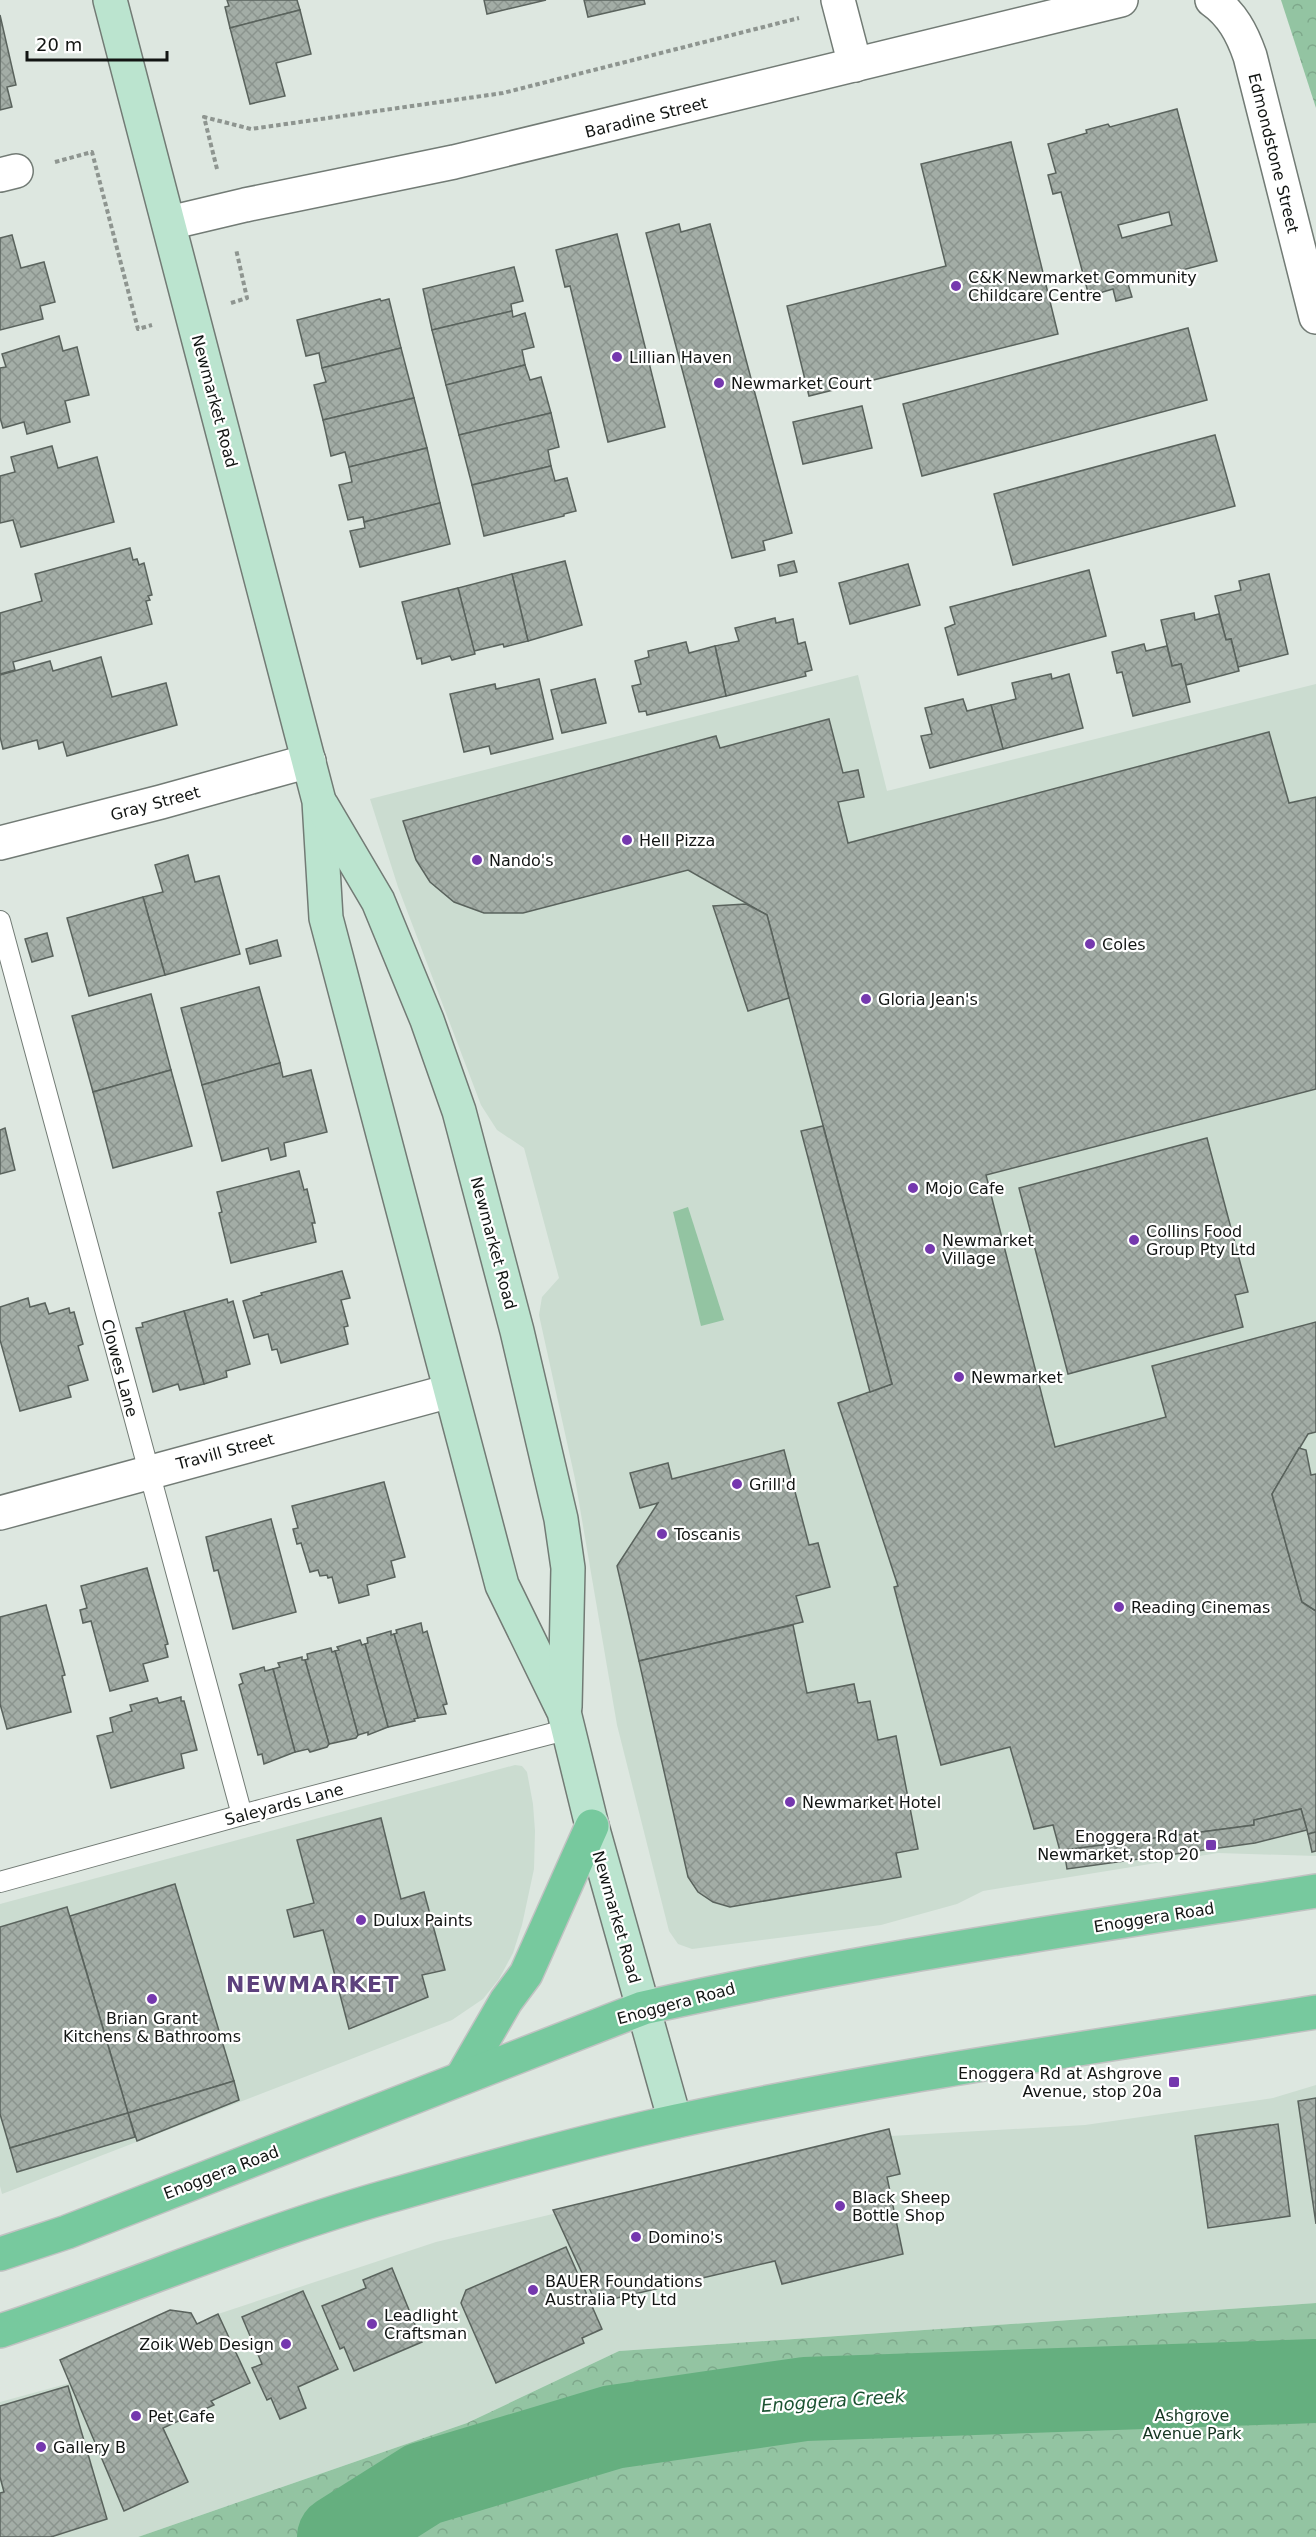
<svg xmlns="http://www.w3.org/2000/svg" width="1316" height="2537" font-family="'DejaVu Sans',sans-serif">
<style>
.built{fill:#cbdcd0}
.green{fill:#93c4a2}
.park{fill:url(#park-crowns)}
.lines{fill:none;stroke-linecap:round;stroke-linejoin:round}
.river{stroke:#65af7f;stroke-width:84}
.building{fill:url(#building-cross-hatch);stroke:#5a635d;stroke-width:1.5;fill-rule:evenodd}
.service-casing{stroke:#727b75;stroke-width:22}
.minor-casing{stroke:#727b75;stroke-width:36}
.tertiary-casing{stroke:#727b75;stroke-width:36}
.secondary-casing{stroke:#727b75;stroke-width:36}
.primary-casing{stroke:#c1c2c2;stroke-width:36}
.path{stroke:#8e9590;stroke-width:4;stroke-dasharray:4.5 3;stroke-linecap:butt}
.service{stroke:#fff;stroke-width:20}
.minor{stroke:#fff;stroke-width:33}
.tertiary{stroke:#fff;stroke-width:33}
.secondary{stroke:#bbe4cf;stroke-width:33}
.primary{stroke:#77c99e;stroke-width:33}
.poi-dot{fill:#7538ae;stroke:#fff;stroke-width:2}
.labels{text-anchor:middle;stroke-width:4.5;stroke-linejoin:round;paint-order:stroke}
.street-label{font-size:16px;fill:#121513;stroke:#fff}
.poi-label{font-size:16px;fill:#121513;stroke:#fff;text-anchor:start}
.park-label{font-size:16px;fill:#153521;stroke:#fff}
.water-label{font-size:18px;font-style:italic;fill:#1c5332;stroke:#fff}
.district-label{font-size:22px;font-weight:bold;letter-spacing:1.5px;fill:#5d417d;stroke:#fff}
</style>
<defs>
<pattern id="park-crowns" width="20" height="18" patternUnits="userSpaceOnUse" patternTransform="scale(1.5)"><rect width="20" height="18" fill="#93c4a2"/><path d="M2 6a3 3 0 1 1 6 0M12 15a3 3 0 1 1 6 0" fill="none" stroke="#7ea88b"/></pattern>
<pattern id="building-cross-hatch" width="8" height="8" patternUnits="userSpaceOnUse" patternTransform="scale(1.5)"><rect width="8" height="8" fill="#a3ada6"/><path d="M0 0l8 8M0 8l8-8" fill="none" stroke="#8b948e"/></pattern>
</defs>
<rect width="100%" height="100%" fill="#dde7e0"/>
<!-- built -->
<g class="built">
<polygon points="858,675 887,791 1316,684 1316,1856 1218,1853 983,1891 957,1904 881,1925 692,1949 678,1944 669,1931 617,1725 575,1479 539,1315 542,1297 559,1278 524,1148 497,1130 481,1105 398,887 370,799"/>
<polygon points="515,1765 522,1766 527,1772 533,1804 535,1831 534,1869 522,1925 513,1953 499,1979 483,1999 452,2020 2,2194 0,2186 0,1904"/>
<polygon points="1316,2085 1316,2303 619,2351 467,2423 138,2537 0,2537 0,2402 70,2383 218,2314 436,2242 873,2137 1085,2125 1273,2098"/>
</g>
<!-- green -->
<polygon class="green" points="688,1207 724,1320 701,1326 673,1212"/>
<!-- park -->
<g class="park">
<polygon points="1281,0 1316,0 1316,108"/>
<polygon points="1316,2303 1316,2537 138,2537 467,2423 619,2351"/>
</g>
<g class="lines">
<!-- river -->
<polyline class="river" points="339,2537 423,2484 613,2427 805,2399 1316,2381"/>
</g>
<!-- building -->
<g class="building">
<polygon points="227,0 297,0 300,10 230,28 225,7 229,6"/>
<polygon points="484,0 546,0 487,14"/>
<polygon points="584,0 644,0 645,4 588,17"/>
<polygon points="300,10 311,54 276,63 285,96 250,104 230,28"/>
<polygon points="0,15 16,85 7,87 12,107 0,110"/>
<path d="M1177,109L1217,261L1128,284L1132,297L1116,301L1113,289L1089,296L1061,192L1053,194L1048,175L1056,173L1048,144L1087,133L1086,130L1108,124L1110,127ZM1169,212L1172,225L1122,238L1118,225Z"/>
<polygon points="1011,142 1058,334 809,396 787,306 946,266 921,164"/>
<polygon points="679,224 681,232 710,224 792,533 763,541 765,550 732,558 646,233"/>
<polygon points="617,234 665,427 608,442 570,286 565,287 556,250"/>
<polygon points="12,235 21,268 44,262 55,302 40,306 43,319 0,330 0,238"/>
<polygon points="514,267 523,301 511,304 512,311 432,330 423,289"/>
<polygon points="380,299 381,301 389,299 401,348 322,368 319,353 306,356 297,320"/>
<polygon points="512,311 513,317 525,313 534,347 522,350 525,365 446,385 432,330"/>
<polygon points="1188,328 1207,400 922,476 903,404"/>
<polygon points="59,336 63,351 77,347 89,395 65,401 70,422 27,434 24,422 3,428 0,418 0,368 6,367 2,354"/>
<polygon points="401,348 414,398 323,420 314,385 326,382 322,368"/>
<polygon points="525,365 530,380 541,377 551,413 459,435 446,385"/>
<polygon points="414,398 427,448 349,467 345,452 331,456 323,420"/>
<polygon points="862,406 872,448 803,464 793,422"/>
<polygon points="551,413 559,447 548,450 551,466 472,485 459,435"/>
<polygon points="1215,435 1235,506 1013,565 994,494"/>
<polygon points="52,446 58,468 97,457 114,522 21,547 13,520 0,523 0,476 15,472 11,457"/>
<polygon points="427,448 440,503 364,522 363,517 348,520 339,485 352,482 349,467"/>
<polygon points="551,466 555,481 567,478 576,511 564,514 564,516 484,536 472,485"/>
<polygon points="440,503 450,544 360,567 350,531 365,528 364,522"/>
<polygon points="130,548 133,560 137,559 139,565 144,563 152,595 148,596 150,600 146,601 152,624 13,662 15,670 0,674 0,613 42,601 35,574"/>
<polygon points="565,561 582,625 528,641 512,574"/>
<polygon points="794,561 797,572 780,576 778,565"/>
<polygon points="908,564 920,605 850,624 839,583"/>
<polygon points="1089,570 1106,636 958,675 945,628 955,624 950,607"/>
<polygon points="512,574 528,641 504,647 503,644 474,651 458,588"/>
<polygon points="1269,574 1288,654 1238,667 1231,639 1226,640 1215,596 1241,590 1239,581"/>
<polygon points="458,588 475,654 452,660 450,656 422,664 421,658 417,659 402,602"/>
<polygon points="1194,613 1195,620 1219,614 1226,640 1231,639 1239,671 1186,685 1181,664 1172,666 1161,620"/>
<polygon points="775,618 776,623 793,619 798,644 805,642 812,670 805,672 806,676 726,696 715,646 739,641 735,628"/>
<polygon points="686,642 689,653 715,646 726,696 647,715 646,711 639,712 632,686 641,684 635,661 649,657 648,651"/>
<polygon points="1144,644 1146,651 1167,646 1172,666 1181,664 1190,702 1133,716 1122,672 1117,673 1112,652"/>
<polygon points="101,657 112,697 166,683 177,725 67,756 63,742 39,749 37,740 3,749 0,737 0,675 50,661 53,671"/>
<polygon points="1051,674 1052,679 1069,674 1083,728 1003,749 991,705 1016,699 1012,683"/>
<polygon points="539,679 553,739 491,754 489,746 464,752 450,694 495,684 496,689"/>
<polygon points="595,679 606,723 562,733 551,690"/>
<polygon points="963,699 967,711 991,705 1003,749 930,768 921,736 932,734 925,708"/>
<polygon points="829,719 843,773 858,770 864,797 838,802 848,843 1269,732 1289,803 1316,797 1316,1089 986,1175 1055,1447 1166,1417 1152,1366 1316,1322 1316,1432 1308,1434 1272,1494 1302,1602 1316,1611 1316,1832 1308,1834 1301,1809 1254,1820 1254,1825 1060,1851 1053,1825 1034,1829 1010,1747 941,1765 894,1587 898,1586 838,1403 892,1384 767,915 688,870 523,913 484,913 454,902 430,882 416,860 403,821 716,736 720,748"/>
<polygon points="188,855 195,882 219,876 240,954 165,975 143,897 163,892 155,865"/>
<polygon points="143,897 165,975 89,996 67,918"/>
<polygon points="746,904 767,915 789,998 748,1011 713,906"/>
<polygon points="47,933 53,956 32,962 25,939"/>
<polygon points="277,940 281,956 250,964 246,949"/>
<polygon points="259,987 280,1063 202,1085 181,1008"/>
<polygon points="151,994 171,1070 93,1092 72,1016"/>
<polygon points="280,1063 283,1077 311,1070 327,1132 284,1143 286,1156 271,1160 268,1148 222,1161 202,1085"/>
<polygon points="171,1070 192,1146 113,1168 93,1092"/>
<polygon points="823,1126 892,1384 870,1392 801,1131"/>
<polygon points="5,1128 15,1170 0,1174 0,1130"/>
<polygon points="1207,1138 1248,1292 1235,1295 1243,1327 1068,1374 1019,1188"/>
<polygon points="299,1171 304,1190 307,1189 315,1223 312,1223 316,1242 231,1263 219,1213 222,1212 217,1192"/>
<polygon points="342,1271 350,1298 341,1300 348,1326 344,1327 348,1344 281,1363 277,1349 272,1350 268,1334 254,1338 243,1301 262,1295 261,1293"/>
<polygon points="28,1298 30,1307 45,1303 49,1314 69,1308 70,1313 74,1312 83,1344 78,1346 88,1380 68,1386 71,1397 20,1411 0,1340 0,1307"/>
<polygon points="227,1299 228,1303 233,1301 250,1364 226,1371 227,1377 204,1384 184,1311"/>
<polygon points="184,1311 204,1384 180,1390 178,1384 153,1392 136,1328 143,1327 142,1323"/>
<polygon points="1299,1448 1306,1450 1311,1475 1316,1474 1316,1611 1302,1602 1272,1494"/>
<polygon points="784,1450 809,1545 818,1543 830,1587 796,1596 803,1622 639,1661 617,1566 658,1503 640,1508 630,1473 668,1463 672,1479"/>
<polygon points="384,1482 405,1557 391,1561 395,1577 367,1585 369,1595 339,1603 332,1577 328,1578 327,1575 320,1576 318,1570 310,1572 301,1543 297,1544 293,1529 298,1528 292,1506"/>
<polygon points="271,1519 296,1612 233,1629 218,1570 214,1571 206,1537"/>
<polygon points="147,1568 168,1644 165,1645 168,1657 143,1664 148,1681 110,1691 91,1621 83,1623 80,1610 87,1608 81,1586"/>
<polygon points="46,1605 65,1675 62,1676 71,1712 7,1729 0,1704 0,1617"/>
<polygon points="421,1623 423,1633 427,1631 447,1704 443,1705 446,1714 418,1718 394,1634 397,1633 396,1630"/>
<polygon points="793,1625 807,1693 854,1684 858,1703 870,1701 878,1740 896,1736 918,1849 896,1853 901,1877 730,1907 713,1902 698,1892 688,1877 639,1661"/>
<polygon points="391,1631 391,1635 394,1634 418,1718 414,1719 415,1721 388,1727 365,1644 368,1643 367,1638"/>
<polygon points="360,1640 362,1645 365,1644 388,1727 368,1735 368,1732 358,1735 335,1651 339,1650 337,1647"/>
<polygon points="331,1648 332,1652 335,1651 358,1735 356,1738 329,1744 305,1660 308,1659 307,1654"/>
<polygon points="302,1657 302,1660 305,1660 329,1744 327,1747 310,1752 308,1749 295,1752 273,1669 280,1667 278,1663"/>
<polygon points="264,1667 265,1671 273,1669 295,1752 264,1764 262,1754 258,1755 239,1685 243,1683 240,1674"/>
<polygon points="181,1697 181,1701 184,1701 197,1750 181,1754 184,1768 111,1788 97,1736 113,1732 110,1718 132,1711 130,1705 157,1698 159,1703"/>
<polygon points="1301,1809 1307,1830 1255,1843 1067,1869 1064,1850 1254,1825 1254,1820"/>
<polygon points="381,1818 401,1899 424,1892 445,1970 422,1975 428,1997 349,2029 323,1930 294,1937 287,1910 314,1903 297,1840"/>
<polygon points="1316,1832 1316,1851 1312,1852 1308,1834"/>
<polygon points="175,1884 234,2081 128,2113 70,1916"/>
<polygon points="67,1907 128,2113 10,2148 0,2114 0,1927"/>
<polygon points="234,2081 239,2100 137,2141 128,2113"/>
<polygon points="1316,2098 1316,2224 1298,2101"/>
<polygon points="128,2113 135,2137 17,2172 10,2148"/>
<polygon points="1278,2124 1290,2216 1208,2228 1195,2136"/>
<polygon points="889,2129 900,2174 887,2177 903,2254 782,2284 775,2261 596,2303 553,2210"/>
<polygon points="566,2247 602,2329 582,2338 584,2343 496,2383 461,2303 466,2290"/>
<polygon points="392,2268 422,2342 354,2371 344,2347 340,2349 322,2306 366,2288 363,2280"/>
<polygon points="303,2291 338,2369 298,2387 306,2408 280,2419 271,2398 267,2400 252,2368 262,2364 242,2317"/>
<polygon points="170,2310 191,2313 197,2324 218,2314 250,2383 211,2401 214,2405 163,2428 188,2482 124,2511 60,2360"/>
<polygon points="68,2386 107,2519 51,2537 0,2537 0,2493 4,2492 0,2477 0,2406"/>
</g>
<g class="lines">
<!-- service casing -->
<g class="service-casing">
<g id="service">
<polyline points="0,921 242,1815"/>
<polyline points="0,1882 264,1809 569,1729"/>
</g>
</g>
<!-- minor casing -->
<g class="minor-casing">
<g id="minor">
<polyline points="838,0 855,65"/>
<polyline points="0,175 16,171"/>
<polyline points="0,843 161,802 309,761"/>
<polyline points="0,1513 450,1391"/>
</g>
</g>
<!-- tertiary casing -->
<g class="tertiary-casing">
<g id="tertiary">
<path d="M1212,0C1232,14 1242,33 1250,56L1316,317"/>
<polyline points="169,223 245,205 454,162 1121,0"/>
</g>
</g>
<!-- secondary casing -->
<g class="secondary-casing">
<g id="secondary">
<polyline points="110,0 319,801 326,918 502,1585 564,1712 592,1826 675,2121"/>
<polyline points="322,806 378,901 427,1020 459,1111 468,1145 517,1331 561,1519 568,1568 565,1707"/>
</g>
</g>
<!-- primary casing -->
<g class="primary-casing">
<g id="primary">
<polyline points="462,2077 506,2001 526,1974 592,1826"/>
<path d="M0,2254L67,2232L643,2008C865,1958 1091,1927 1316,1891"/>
<path d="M0,2331C134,2287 264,2230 400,2193C491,2167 584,2141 677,2121C888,2075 1103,2046 1316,2012"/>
</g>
</g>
<!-- path -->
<g class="path">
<polyline points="55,162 92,152 138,329 152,325"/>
<polyline points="217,169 204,117 251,129 503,93 799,18"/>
<polyline points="231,303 247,298 236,249"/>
</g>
<!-- service -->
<use href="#service" class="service"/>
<!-- minor -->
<use href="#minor" class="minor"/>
<!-- tertiary -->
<use href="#tertiary" class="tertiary"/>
<!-- secondary -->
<use href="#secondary" class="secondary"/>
<!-- primary -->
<use href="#primary" class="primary"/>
</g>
<!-- markers -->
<g class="poi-dot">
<circle cx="956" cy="286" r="6"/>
<circle cx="617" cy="357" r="6"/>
<circle cx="719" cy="383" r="6"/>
<circle cx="627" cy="840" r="6"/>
<circle cx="477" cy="860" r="6"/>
<circle cx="1090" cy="944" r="6"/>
<circle cx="866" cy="999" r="6"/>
<circle cx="913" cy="1188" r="6"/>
<circle cx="1134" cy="1240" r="6"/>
<circle cx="930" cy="1249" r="6"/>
<circle cx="959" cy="1377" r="6"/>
<circle cx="737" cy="1484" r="6"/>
<circle cx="662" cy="1534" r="6"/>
<circle cx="1119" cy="1607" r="6"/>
<circle cx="790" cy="1802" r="6"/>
<rect x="1205" y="1839" width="12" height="12" rx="3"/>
<circle cx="361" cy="1920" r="6"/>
<circle cx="152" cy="1999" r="6"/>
<rect x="1168" y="2076" width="12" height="12" rx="3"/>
<circle cx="840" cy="2206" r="6"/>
<circle cx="636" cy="2237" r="6"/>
<circle cx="533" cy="2290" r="6"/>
<circle cx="372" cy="2324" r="6"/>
<circle cx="286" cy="2344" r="6"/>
<circle cx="136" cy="2416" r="6"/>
<circle cx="41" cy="2447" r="6"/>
</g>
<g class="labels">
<!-- street labels -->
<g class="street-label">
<text transform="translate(646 117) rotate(-14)" y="6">Baradine Street</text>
<text transform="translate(1274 153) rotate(76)" y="6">Edmondstone Street</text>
<text transform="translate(215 401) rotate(75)" y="6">Newmarket Road</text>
<text transform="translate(155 803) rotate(-15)" y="6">Gray Street</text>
<text transform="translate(494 1243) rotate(75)" y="6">Newmarket Road</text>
<text transform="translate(120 1368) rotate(75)" y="6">Clowes Lane</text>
<text transform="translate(225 1451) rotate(-15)" y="6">Travill Street</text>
<text transform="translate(284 1804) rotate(-15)" y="6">Saleyards Lane</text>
<text transform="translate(617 1917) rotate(74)" y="6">Newmarket Road</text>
<text transform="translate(1154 1917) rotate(-9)" y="6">Enoggera Road</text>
<text transform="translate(676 2003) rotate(-15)" y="6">Enoggera Road</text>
<text transform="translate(221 2172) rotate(-21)" y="6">Enoggera Road</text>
</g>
<!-- poi labels -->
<g class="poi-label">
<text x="968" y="283">C&amp;K Newmarket Community<tspan x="968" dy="18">Childcare Centre</tspan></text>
<text x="629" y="363">Lillian Haven</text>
<text x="731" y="389">Newmarket Court</text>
<text x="639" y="846">Hell Pizza</text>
<text x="489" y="866">Nando's</text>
<text x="1102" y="950">Coles</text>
<text x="878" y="1005">Gloria Jean's</text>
<text x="925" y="1194">Mojo Cafe</text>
<text x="1146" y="1237">Collins Food<tspan x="1146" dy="18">Group Pty Ltd</tspan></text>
<text x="942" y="1246">Newmarket<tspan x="942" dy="18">Village</tspan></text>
<text x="971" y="1383">Newmarket</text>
<text x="749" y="1490">Grill'd</text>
<text x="674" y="1540">Toscanis</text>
<text x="1131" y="1613">Reading Cinemas</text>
<text x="802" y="1808">Newmarket Hotel</text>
<text x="1199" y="1842" text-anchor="end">Enoggera Rd at<tspan x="1199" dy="18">Newmarket, stop 20</tspan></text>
<text x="373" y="1926">Dulux Paints</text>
<text x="152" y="2024" text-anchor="middle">Brian Grant<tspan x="152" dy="18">Kitchens &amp; Bathrooms</tspan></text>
<text x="1162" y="2079" text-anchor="end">Enoggera Rd at Ashgrove<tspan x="1162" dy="18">Avenue, stop 20a</tspan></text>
<text x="852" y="2203">Black Sheep<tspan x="852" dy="18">Bottle Shop</tspan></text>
<text x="648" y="2243">Domino's</text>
<text x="545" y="2287">BAUER Foundations<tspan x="545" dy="18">Australia Pty Ltd</tspan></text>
<text x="384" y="2321">Leadlight<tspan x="384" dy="18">Craftsman</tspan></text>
<text x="274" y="2350" text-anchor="end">Zoik Web Design</text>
<text x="148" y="2422">Pet Cafe</text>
<text x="53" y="2453">Gallery B</text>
</g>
<!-- park labels -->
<g class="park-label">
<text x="1192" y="2421">Ashgrove<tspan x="1192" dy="18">Avenue Park</tspan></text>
</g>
<!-- water labels -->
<g class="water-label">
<text transform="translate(833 2401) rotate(-4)" y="6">Enoggera Creek</text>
</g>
<!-- district labels -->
<g class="district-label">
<text x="313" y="1992">NEWMARKET</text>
</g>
</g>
<!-- scale -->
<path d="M27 51v9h140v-9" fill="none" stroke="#121513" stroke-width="3"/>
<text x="36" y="51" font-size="18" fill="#121513" stroke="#ffffff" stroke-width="4.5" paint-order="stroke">20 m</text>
</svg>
